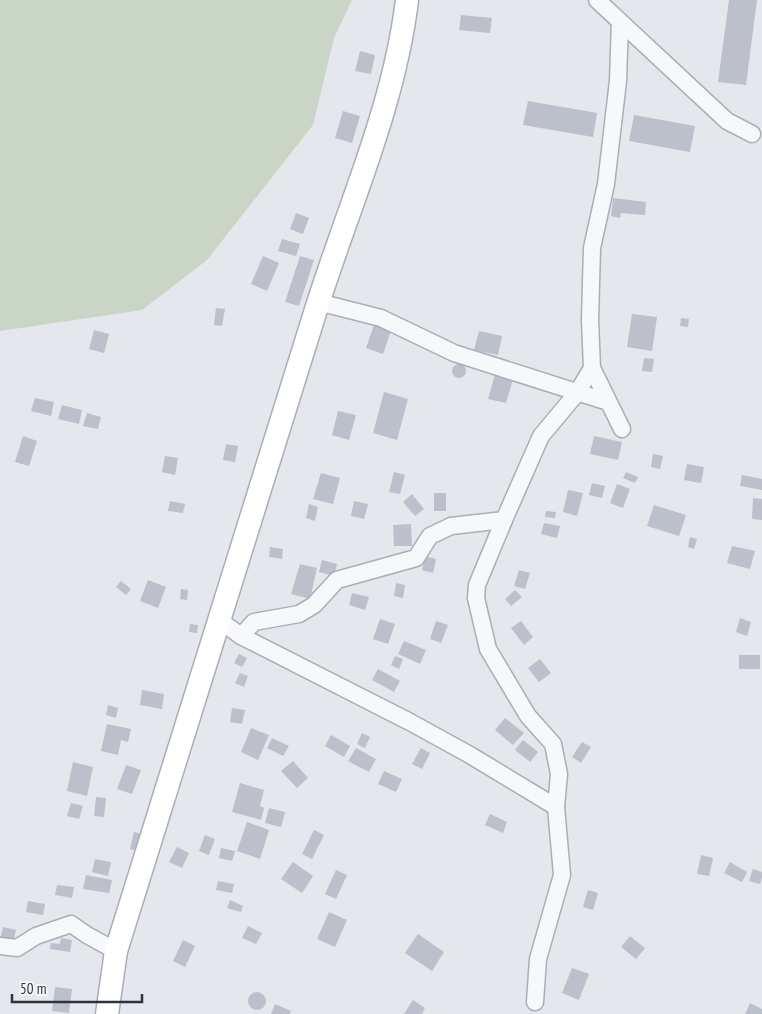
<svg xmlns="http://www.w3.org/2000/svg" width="762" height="1014" font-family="'PT Sans Narrow',sans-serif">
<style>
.green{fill:#c9d6c5}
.building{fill:#bbc0ca}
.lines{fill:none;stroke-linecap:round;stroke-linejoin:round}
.street-casing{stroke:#a9aeb7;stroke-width:19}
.secondary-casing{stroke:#a9aeb7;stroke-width:25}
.street{stroke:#f7f8fa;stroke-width:16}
.secondary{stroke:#fff;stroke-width:22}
</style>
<rect width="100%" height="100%" fill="#e4e7ec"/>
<!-- green -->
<polygon class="green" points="0,0 352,0 334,38 313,125 207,260 142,310 0,331"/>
<!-- building -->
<g class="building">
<polygon points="729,0 757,0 746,85 718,82"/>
<polygon points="461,15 492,18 490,33 459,30"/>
<polygon points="360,51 375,55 371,74 355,71"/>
<polygon points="528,101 597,113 593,137 523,125"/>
<polygon points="343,111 360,116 352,143 335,138"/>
<polygon points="634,115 695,126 690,152 629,141"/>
<polygon points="613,198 646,202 645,215 621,213 620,218 611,216"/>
<polygon points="296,213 309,218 303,234 290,229"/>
<polygon points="282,239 300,244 296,256 278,251"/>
<polygon points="263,256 279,263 267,291 251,284"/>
<polygon points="300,256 314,260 299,306 285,302"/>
<polygon points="216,308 225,309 222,326 214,325"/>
<polygon points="632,314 657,317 652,351 627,347"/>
<polygon points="681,318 689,319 688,327 680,326"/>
<polygon points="375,322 392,328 383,354 366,348"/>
<polygon points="94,330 109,334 104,353 89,349"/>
<polygon points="479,331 502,336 498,355 474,350"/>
<polygon points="644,358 654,359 652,372 642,371"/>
<circle cx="459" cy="371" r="7"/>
<polygon points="496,371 514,376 506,403 488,399"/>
<polygon points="384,392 408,399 397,440 373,433"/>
<polygon points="35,398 54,402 51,416 31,411"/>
<polygon points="62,405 82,410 79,424 58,419"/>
<polygon points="338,411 356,415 349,440 332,435"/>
<polygon points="87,413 101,417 98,429 83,426"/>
<polygon points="23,436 37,441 29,466 15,462"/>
<polygon points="594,436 622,442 618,460 590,454"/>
<polygon points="226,444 238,446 235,462 223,460"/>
<polygon points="653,454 663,456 660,469 651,467"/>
<polygon points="165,456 178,458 175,475 162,472"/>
<polygon points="687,464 704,467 701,483 684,480"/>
<polygon points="394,472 405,475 400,494 389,492"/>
<polygon points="626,472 638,477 635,483 623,478"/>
<polygon points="321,473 340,478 333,504 313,499"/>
<polygon points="742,475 762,479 762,490 740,486"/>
<polygon points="592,483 605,486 602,498 589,495"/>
<polygon points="617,484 630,489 623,508 610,503"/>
<polygon points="568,490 583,493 577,516 563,512"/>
<rect x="434" y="493" width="12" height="18"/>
<polygon points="412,494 424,509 415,516 403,502"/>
<polygon points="753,498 762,499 762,520 752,519"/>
<polygon points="170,501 185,504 183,513 168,511"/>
<polygon points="354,501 368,504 364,519 351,516"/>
<polygon points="309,504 318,507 315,521 306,518"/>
<polygon points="654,505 686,515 679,536 647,526"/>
<polygon points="546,511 556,512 555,518 545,517"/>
<polygon points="544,523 560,526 557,538 541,534"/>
<polygon points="411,524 412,546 394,546 393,525"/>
<polygon points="690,537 697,539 694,549 688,547"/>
<polygon points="732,546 755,551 750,569 727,563"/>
<polygon points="270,547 283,549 282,559 269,557"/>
<polygon points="425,556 436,559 433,573 422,570"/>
<polygon points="322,560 337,564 334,576 319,572"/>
<polygon points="300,564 317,568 310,599 291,594"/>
<polygon points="519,570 530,573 525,589 514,586"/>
<polygon points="148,580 166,587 158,608 140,601"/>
<polygon points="121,581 131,589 126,595 116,587"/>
<polygon points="396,583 405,585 403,598 394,596"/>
<polygon points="181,589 188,590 187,600 180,599"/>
<polygon points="515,590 522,597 511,606 505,599"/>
<polygon points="352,593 369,597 365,610 349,605"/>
<polygon points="740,618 751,622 747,636 736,632"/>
<polygon points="380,619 395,624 388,644 373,639"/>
<polygon points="436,621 448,625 441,643 430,639"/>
<polygon points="521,621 533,637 524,645 511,628"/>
<polygon points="190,624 198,625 197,633 189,632"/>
<polygon points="404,641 426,650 420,664 398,654"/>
<polygon points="239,654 247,658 242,667 234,663"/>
<rect x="739" y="655" width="21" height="14"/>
<polygon points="395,656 403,659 399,669 391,665"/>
<polygon points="540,659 551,673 539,682 528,668"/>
<polygon points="378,669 400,681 394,692 372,680"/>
<polygon points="240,673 248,676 244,687 235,683"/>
<polygon points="142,690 164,694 162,709 140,705"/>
<polygon points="108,705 118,708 116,718 106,715"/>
<polygon points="232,708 245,710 242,724 230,722"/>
<polygon points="505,718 524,733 513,745 495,730"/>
<polygon points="107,724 131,729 128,742 121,740 118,755 101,751"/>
<polygon points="251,728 269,735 258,760 241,752"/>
<polygon points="362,733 370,737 365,748 357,744"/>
<polygon points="331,735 350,746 344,757 325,746"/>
<polygon points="272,738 289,746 283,756 267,748"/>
<polygon points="523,740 538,752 530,762 515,750"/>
<polygon points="582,742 591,747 581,763 572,757"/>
<polygon points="356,748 376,759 369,772 348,761"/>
<polygon points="421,748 430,753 422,769 412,764"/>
<polygon points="293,761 308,778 297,788 281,771"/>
<polygon points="73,762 93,767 87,796 67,791"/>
<polygon points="126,765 141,770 132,794 117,789"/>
<polygon points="384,771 402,779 396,792 378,784"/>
<polygon points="240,783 264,790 260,806 264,808 261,820 232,812"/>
<polygon points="96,797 106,798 104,817 94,816"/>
<polygon points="71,803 83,806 79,819 67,816"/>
<polygon points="269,808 285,812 281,827 265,823"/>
<polygon points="490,814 507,822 503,833 485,825"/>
<polygon points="247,822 269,830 260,859 237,851"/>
<polygon points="314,830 324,835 312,859 302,854"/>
<polygon points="134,832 142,834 138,851 130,849"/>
<polygon points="205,835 215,839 209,855 199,851"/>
<polygon points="177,847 189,853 182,868 169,862"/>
<polygon points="221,848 235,851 232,861 219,858"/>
<polygon points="701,855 713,858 709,876 697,874"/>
<polygon points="95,859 111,862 108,876 92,872"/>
<polygon points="293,862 313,876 302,893 281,879"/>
<polygon points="730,862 747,872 742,882 724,873"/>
<polygon points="753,869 762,872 762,877 760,884 749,881"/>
<polygon points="336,870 347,875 336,899 325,894"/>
<polygon points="86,875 112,880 109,893 83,889"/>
<polygon points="218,881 234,884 232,893 216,890"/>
<polygon points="57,885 74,887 72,898 55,895"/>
<polygon points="588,890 598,893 593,910 583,907"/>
<polygon points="230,900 243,906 241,912 227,908"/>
<polygon points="28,901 45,904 43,915 26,912"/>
<polygon points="329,912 347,920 335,947 317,939"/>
<polygon points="248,926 262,933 256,944 242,938"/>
<polygon points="3,927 16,930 13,943 0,940"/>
<polygon points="418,934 444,952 432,971 405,953"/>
<polygon points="630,936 645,948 636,959 621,947"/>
<polygon points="61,938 72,940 70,952 50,949 51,943 60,944"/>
<polygon points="183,940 195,946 185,967 173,961"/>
<polygon points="572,968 589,974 579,1000 562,993"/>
<polygon points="55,987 72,989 69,1013 52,1011"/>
<circle cx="257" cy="1001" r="9"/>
<polygon points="413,1000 425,1008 422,1014 404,1014"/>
<polygon points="750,1003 762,1009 762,1014 745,1014"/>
<polygon points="275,1004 291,1011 290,1014 271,1014"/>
</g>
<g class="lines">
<!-- street casing -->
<g class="street-casing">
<g id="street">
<polyline points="597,0 727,121 752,134"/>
<polyline points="620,22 618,81 606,184 592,248 590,320 592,368 622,429"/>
<polyline points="318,302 381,318 454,353 608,402"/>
<polyline points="504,520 477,585 476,598 488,649 528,716 553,744 559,774 556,807 562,875 538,959 535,1002"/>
<polyline points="219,620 241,636 410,722 470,755 556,807"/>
<polyline points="241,636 254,622 299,614 314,605 337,580 416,558 430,536 451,526 504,520 541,436 577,393 592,368"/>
<polyline points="0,946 17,948 36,936 71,924 87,935 116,951"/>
</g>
</g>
<!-- secondary casing -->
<g class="secondary-casing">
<path id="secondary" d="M107,1014L116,951C182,739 248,528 314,316C346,212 394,109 407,0"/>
</g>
<!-- street -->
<use href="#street" class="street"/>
<!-- secondary -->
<use href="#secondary" class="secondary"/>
</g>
<!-- scale -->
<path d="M12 994v8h130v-8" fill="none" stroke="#2b3445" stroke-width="2.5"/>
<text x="20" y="994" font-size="15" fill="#2b3445" stroke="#f4f6f9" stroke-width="4" paint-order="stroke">50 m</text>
</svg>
